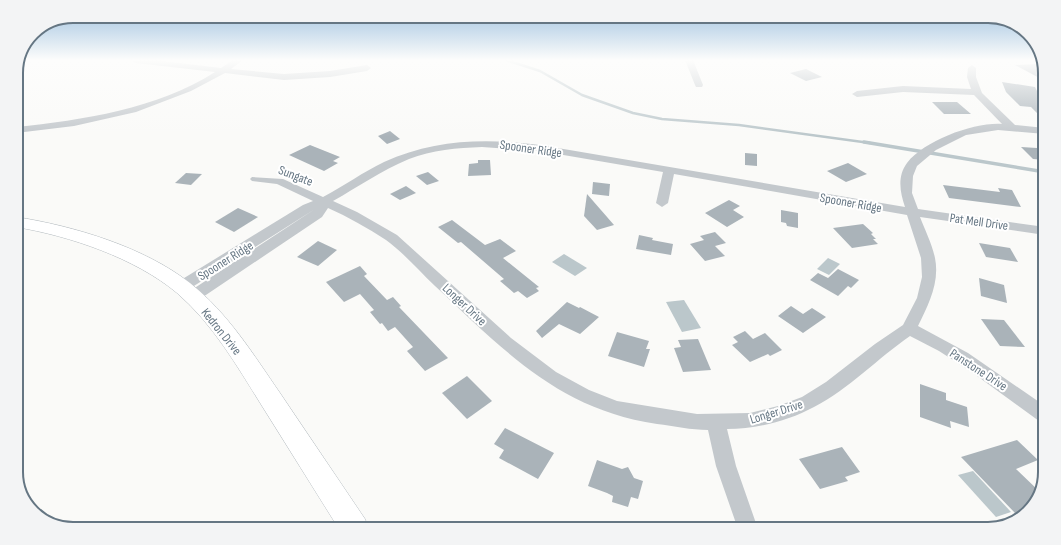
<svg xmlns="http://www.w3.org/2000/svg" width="1061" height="545" font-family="'Sofia Sans Condensed',sans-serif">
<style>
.water{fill:#bbc7cb}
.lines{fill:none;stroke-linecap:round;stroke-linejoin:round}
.stream-far1{stroke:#bbc7cb;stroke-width:2.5}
.stream{stroke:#bbc7cb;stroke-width:3.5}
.building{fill:#aab3b9}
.secondary-casing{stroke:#b3babf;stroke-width:1}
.street{fill:#c3c8cc;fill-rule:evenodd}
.secondary{fill:#fff;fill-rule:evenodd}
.labels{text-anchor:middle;stroke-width:4;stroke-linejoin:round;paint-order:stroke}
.street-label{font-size:13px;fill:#657683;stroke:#fff}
.rim{fill:none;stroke:#657683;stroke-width:2}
</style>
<rect width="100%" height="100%" fill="#fafaf8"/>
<!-- water -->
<g class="water">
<polygon points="564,254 587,268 575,276 552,262"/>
<polygon points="828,258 840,264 829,275 817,269"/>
<polygon points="684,300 701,328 682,332 666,302"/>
<polygon points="973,471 1011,512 996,517 958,475"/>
</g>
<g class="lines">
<!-- stream-far1 -->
<polyline class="stream-far1" points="506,60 540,71 582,95 633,113 662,119 739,125 870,143"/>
<!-- stream -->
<polyline class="stream" points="864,142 1045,172"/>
</g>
<!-- building -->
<g class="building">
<polygon points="1037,64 1044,67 1045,81 1015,65"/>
<polygon points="806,69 822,77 806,81 790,73"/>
<polygon points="1002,82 1035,87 1045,107 1045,121 1031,107 1020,106 1006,92"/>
<polygon points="932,102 957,102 971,114 944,114"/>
<polygon points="390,131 400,139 387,144 378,136"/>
<polygon points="310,145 340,157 333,161 338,163 324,171 289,155"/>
<polygon points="1021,147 1037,148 1045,156 1045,160 1033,159"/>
<polygon points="745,153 757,154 757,166 745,165"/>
<polygon points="478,160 490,160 491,175 468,176 469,164 478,163"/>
<polygon points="848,163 867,174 846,182 827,171"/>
<polygon points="428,172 439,181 427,185 416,176"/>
<polygon points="186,173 202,174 191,185 175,183"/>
<polygon points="593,182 610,184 609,196 592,194"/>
<polygon points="943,185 1000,192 998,188 1012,190 1021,207 949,198"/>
<polygon points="406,186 416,193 400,200 390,194"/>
<polygon points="587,194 614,225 597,230 584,216"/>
<polygon points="729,200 740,206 733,210 744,217 727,227 705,213"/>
<polygon points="238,208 258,217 234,232 215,222"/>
<polygon points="781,210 798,213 798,228 787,226 786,223 781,222"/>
<polygon points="452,220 485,245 500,239 516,251 503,258 539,287 536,288 539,291 527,298 518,291 514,293 500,281 504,279 461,242 458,243 438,227"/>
<polygon points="863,224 873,233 871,234 876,239 873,239 878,244 852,248 833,228"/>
<polygon points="715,232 726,243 715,246 725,256 705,261 690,244 704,240 700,236"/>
<polygon points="639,235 653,238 652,240 673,244 671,255 636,249"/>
<polygon points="318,241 337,250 318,266 297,257"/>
<polygon points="979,243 1010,248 1018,262 986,257"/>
<polygon points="360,266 367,274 364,276 387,300 393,297 401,306 399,307 448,358 425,371 407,351 413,347 395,327 388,331 382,323 380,324 370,312 374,310 360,294 344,302 326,282"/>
<polygon points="838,269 859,280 851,288 848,286 838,296 810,280 818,273 828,278"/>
<polygon points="979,278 1004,285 1007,303 981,296"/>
<polygon points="567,302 579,308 580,307 599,317 580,334 559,324 542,338 536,331"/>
<polygon points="791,306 803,314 812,308 826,317 803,333 778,316"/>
<polygon points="981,319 1004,320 1025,347 1000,346"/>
<polygon points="745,331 753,339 765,333 782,350 770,356 768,354 750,362 732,345 738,342 733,337"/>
<polygon points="617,332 649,341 646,349 650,349 644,367 608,356"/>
<polygon points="698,339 711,370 683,372 674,348 681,347 678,340"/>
<polygon points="467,376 492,401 467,419 442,393"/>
<polygon points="920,384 946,393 946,400 967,407 969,427 950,421 951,428 920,417"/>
<polygon points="505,428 554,453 538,479 499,458 504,450 494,444"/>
<polygon points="1017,440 1038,460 1016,469 1040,492 1039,497 1029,508 1015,513 961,457"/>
<polygon points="842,447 860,472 845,477 848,481 820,489 799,459"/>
<polygon points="597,460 622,469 628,467 634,478 643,481 638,499 631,497 628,507 612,502 613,496 607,493 588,486"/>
</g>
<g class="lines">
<!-- secondary casing -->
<g class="secondary-casing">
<path id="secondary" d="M16,217C74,226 144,247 190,283C228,313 253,354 280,393C308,435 337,477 365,519L369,529H339C313,488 288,447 262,406C237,366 213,324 177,293C135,258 70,236 16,227Z"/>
</g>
<!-- street -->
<g class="street">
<path d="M154,60L221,68L233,60H243L231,69L284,74L330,71L367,65L371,68L367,71L330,77L284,80L225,73L191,91L136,112L74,126L16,133V127C83,120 157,109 215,72L136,63L132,61Z"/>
<polygon points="685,60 693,60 703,85 702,87 696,87 695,85"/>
<path d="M972,65L976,68V77L982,93L1015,125L1045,128V134L998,130L966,135L936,150L917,166L913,176L912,193L918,209L1045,227V235L920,217C925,230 932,244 935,258C940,283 928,305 918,326L968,353L1045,406V424L1039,421L973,373L939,351L910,336C878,358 849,389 814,407C788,421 757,429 727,429L736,466L758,529H738L716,466L708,430C691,430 674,426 657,424C558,409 505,351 435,286C419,271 404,253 386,240C368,228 348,217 328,208L322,217L197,301L192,302L187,301L185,297L187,293L315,209L186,291L181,292L176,291L174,287L176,283L303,205L313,201L277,184L252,181L250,179L252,177L283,179L323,197C344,186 363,172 384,162C434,139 486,138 540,145L905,207C900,193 897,176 907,163C925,140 975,122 1002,124L974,95L903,92L857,97L852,94L857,91L903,86L971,89L967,77L968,68ZM482,147L540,151L663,172L656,203L662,207L668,203L674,174L907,215L921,258L922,277L917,298L903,325L875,344L826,382L802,397L778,406L750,413L697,414L617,401L589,390L556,372L511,338L397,235L357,212L333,201C358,187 382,170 409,159C432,150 457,148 482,147Z"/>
</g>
<!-- secondary -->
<use href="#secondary" class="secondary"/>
</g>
<!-- sky -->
<linearGradient id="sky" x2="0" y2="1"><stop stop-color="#96bcdc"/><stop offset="0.44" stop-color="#fdfdfc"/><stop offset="1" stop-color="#fdfdfc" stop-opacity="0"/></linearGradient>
<rect width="1061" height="137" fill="url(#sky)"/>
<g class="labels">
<!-- street labels -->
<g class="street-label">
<text transform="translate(531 148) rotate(8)" y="5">Spooner Ridge</text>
<text transform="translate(296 175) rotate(21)" y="5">Sungate</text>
<text transform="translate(851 202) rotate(10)" y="5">Spooner Ridge</text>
<text transform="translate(979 221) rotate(8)" y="5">Pat Mell Drive</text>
<text transform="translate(225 260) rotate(-32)" y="5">Spooner Ridge</text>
<text transform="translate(465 304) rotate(43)" y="5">Longer Drive</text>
<text transform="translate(222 331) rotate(51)" y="5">Kedron Drive</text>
<text transform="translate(979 369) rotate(33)" y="5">Panstone Drive</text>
<text transform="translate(776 411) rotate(-17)" y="5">Longer Drive</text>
</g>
</g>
<!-- crop -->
<path d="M0 0H1061V545H0ZM73 23H988A50 50 0 0 1 1038 73V472A50 50 0 0 1 988 522H73A50 50 0 0 1 23 472V73A50 50 0 0 1 73 23Z" fill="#f3f4f5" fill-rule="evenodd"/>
<path class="rim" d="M73 23H988A50 50 0 0 1 1038 73V472A50 50 0 0 1 988 522H73A50 50 0 0 1 23 472V73A50 50 0 0 1 73 23Z"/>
</svg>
